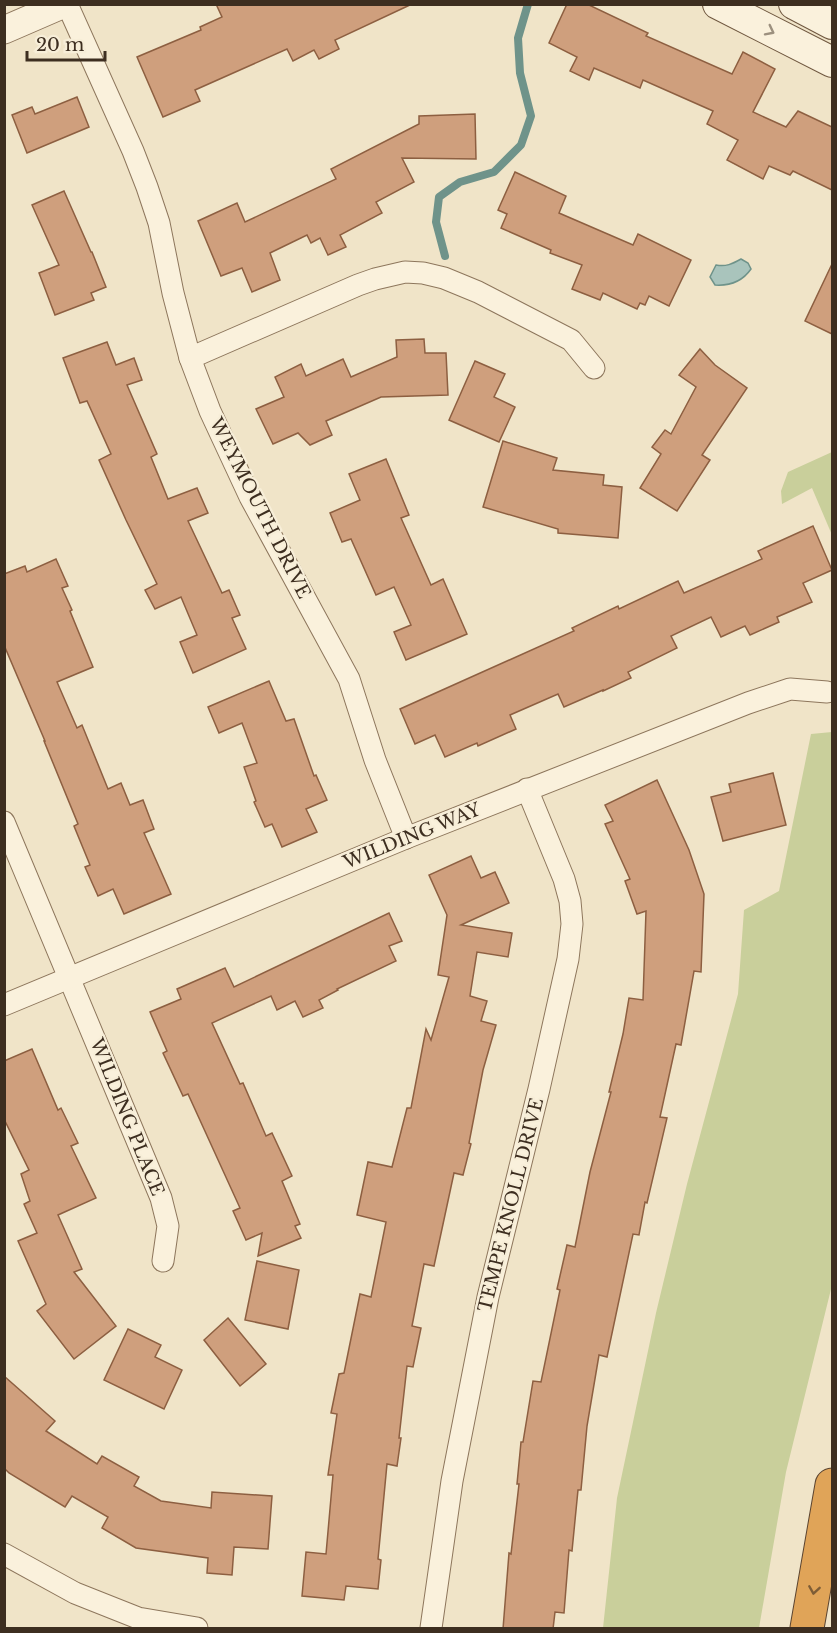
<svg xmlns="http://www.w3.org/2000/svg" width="837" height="1633" font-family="'Libre Baskerville',serif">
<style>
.green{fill:#c9cf9b}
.water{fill:#a9c4bc;stroke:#6f938a;stroke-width:1.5}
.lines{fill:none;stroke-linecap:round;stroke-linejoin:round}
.stream{stroke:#6f938a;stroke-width:8}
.building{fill:#cf9f7d;stroke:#8d5f41;stroke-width:1.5}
.minor-casing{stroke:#8d765c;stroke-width:23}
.tertiary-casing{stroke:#8d765c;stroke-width:29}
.secondary-casing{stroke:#6f573f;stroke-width:32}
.motorway-casing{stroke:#5b4430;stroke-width:35}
.minor{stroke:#faf1dc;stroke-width:21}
.tertiary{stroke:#faf1dc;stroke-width:27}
.secondary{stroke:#faf1dc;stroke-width:30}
.motorway{stroke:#e0a458;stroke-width:33}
.oneway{stroke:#9c907e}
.oneway2{stroke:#7e5d36}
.labels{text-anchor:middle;stroke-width:4.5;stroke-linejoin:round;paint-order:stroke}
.street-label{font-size:18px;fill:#3d2e20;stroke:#f7eed8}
</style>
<rect width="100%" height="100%" fill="#f0e4c8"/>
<!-- green -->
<g class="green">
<polygon points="832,452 832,535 812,488 782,504 781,491 788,472"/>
<polygon points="832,732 832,1285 786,1472 759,1628 603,1628 617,1498 656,1313 687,1184 738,994 744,910 779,891 811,734"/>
</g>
<!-- water -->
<path class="water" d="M741,259L748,263L751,269C742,282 730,286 715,285L710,277L716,265C726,267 732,264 741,259Z"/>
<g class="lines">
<!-- stream -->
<polyline class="stream" points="445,256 436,222 439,197 460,182 494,172 521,145 531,116 520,73 518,38 528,4"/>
</g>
<!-- building -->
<g class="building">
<polygon points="216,4 412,4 335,40 339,49 319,59 314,50 293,61 287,49 195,90 200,101 163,117 137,57 201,30 200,27 222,17"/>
<polygon points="567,4 587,4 648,33 646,36 732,74 743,52 775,69 753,112 786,127 798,111 832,127 832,190 793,171 790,175 769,166 763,179 727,160 738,140 707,124 713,111 643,80 640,88 594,68 589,80 570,71 577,57 549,43"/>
<polygon points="77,97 89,127 27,153 12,115 32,107 35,114"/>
<polygon points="475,114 476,159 402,158 414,182 376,202 382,213 340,235 346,247 328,255 320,238 311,243 307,235 270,253 280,280 252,292 242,268 221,276 198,221 237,203 245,222 336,179 331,169 419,124 419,116"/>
<polygon points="515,172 566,196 559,213 633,245 638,234 691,260 669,306 649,296 645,305 640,303 637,309 603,293 600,300 572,289 582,265 550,253 551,250 501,228 507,214 498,210"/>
<polygon points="64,191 91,252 92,252 106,287 91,293 94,300 55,315 39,273 59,265 32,205"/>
<polygon points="832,264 832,334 805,321"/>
<polygon points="424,339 425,353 446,353 448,395 381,397 326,421 332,435 310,445 298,433 273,444 256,409 284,397 275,377 301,364 306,376 343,359 351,377 397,357 396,340"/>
<polygon points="107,342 116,365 134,358 142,380 127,385 157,454 151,457 168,499 197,488 208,513 188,521 222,593 229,590 240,615 232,618 246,649 193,673 180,642 197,635 181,597 155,609 145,590 157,584 126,520 99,460 111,454 87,401 80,403 63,358"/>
<polygon points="700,349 715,365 747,388 702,455 710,460 677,511 640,488 661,454 652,447 665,430 671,434 696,387 679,375"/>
<polygon points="475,361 505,374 494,397 515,407 499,442 449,420"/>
<polygon points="503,441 557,458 553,470 604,475 603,485 622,487 618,538 558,533 558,529 483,507"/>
<polygon points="386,459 409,515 401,518 431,585 443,579 467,634 406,660 394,632 411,625 394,587 376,595 351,539 342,542 330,513 360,500 349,474"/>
<polygon points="813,526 832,570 803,583 812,602 777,617 779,622 750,635 745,626 721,637 711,617 671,636 677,648 628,672 631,678 603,691 603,690 564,707 558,694 510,715 516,729 478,746 477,743 445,757 435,735 415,744 400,709 574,631 572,628 618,606 619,609 678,581 684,593 762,559 758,551"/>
<polygon points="56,559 68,586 62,588 72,610 70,611 93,667 57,682 77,728 82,725 108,789 121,783 130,805 143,800 154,829 144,833 171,894 124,914 113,889 98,896 85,867 90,865 74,826 78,824 44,741 45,741 4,645 4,574 25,566 27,572"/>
<polygon points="269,681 286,721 294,719 314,776 316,775 327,800 306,809 317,832 282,847 272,824 265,827 254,802 256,801 244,767 257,763 242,723 219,733 208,707"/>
<polygon points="773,773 786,825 723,841 711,797 731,792 729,784"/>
<polygon points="657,780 689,850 704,894 701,972 694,971 681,1045 676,1044 660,1117 667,1118 647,1203 645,1202 639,1235 633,1234 607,1357 599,1355 587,1426 581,1490 578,1490 572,1551 569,1550 564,1613 555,1612 553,1629 503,1629 509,1553 511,1554 519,1484 517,1484 521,1442 523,1442 533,1381 541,1382 560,1290 557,1289 567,1245 575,1247 590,1172 611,1092 609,1092 623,1034 629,998 643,1000 646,911 637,914 625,881 630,879 605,824 613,821 605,805"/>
<polygon points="471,856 481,878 495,872 509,903 461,925 512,933 508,957 477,952 470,996 487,1001 481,1021 496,1025 483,1070 469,1143 471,1144 463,1175 454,1173 434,1266 424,1264 412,1326 421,1328 413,1367 407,1366 399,1438 401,1438 397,1466 387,1464 378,1559 381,1560 378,1589 346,1586 344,1600 302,1596 306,1552 326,1554 333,1475 328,1475 337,1414 331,1413 339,1374 344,1373 360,1294 371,1297 386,1222 357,1215 368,1162 392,1167 407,1108 411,1108 426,1029 431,1040 449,977 438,975 447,915 429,875"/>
<polygon points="389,913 402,941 389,946 396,961 337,989 338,990 319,1000 323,1008 303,1017 295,1001 277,1010 271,996 212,1023 240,1084 243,1083 266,1136 272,1133 292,1176 282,1181 300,1224 295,1226 301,1238 258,1256 262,1233 246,1240 233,1211 240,1208 188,1094 183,1096 163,1053 167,1051 150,1012 181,999 177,989 225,968 234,987"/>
<polygon points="32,1049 58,1110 61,1108 78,1143 71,1146 96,1198 58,1215 82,1269 74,1272 116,1326 74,1359 37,1311 46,1304 18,1241 37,1233 24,1204 30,1201 21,1174 29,1170 4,1119 4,1061"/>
<polygon points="257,1261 299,1270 288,1329 245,1320"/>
<polygon points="228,1318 266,1364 240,1386 204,1340"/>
<polygon points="128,1329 161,1345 155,1357 182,1370 164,1409 104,1380"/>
<polygon points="4,1376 55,1421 46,1431 97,1464 102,1456 139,1477 134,1486 161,1501 211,1508 212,1492 272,1496 268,1549 234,1547 232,1575 207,1573 208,1558 136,1548 102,1528 108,1517 72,1496 65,1507 9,1473 4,1468"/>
</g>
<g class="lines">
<!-- minor casing -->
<g class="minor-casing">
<g id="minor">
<polyline points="67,4 133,151 147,187 159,223 173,293 190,358 210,411 250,497 349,679 375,760 406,838"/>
<polyline points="190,358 358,285 375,279 405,272 423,273 444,278 478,292 571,340 594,368"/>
<polyline points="4,822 161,1198 168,1226 163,1261"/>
<polyline points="4,1005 406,838 748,703 790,689 827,692"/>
<polyline points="4,1554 75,1593 138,1618 197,1628"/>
<polyline points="431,1628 452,1481 488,1297 539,1089 568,959 572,924 570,901 564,879 527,789"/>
</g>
</g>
<!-- tertiary casing -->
<g class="tertiary-casing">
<polyline id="tertiary" points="4,30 64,4"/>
</g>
<!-- secondary casing -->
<g class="secondary-casing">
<g id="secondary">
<polyline points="718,4 832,62"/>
<polyline points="794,4 832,24"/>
</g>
</g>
<!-- motorway casing -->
<g class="motorway-casing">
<polyline id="motorway" points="807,1628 832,1485"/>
</g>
<!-- minor -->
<use href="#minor" class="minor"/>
<!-- tertiary -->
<use href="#tertiary" class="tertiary"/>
<!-- secondary -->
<use href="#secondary" class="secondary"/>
<!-- motorway -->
<use href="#motorway" class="motorway"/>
</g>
<!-- one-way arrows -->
<defs><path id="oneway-chevron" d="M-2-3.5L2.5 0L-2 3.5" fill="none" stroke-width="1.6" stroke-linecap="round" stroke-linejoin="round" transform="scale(1.5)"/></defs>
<use class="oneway" href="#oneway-chevron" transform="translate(770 31) rotate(27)"/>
<use class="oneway2" href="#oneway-chevron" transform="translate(814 1590) rotate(99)"/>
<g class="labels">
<!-- street labels -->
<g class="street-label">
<text transform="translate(260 508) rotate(63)" y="6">WEYMOUTH DRIVE</text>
<text transform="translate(412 836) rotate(-22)" y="6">WILDING WAY</text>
<text transform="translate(127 1117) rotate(68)" y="6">WILDING PLACE</text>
<text transform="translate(511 1205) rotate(-76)" y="6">TEMPE KNOLL DRIVE</text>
</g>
</g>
<!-- border -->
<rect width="837" height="1633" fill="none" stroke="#3d2e20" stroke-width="12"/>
<!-- scale -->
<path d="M27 51v9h78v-9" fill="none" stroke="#3d2e20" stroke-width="3"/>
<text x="36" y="51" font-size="18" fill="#3d2e20" stroke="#f7eed8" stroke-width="4.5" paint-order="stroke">20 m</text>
</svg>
